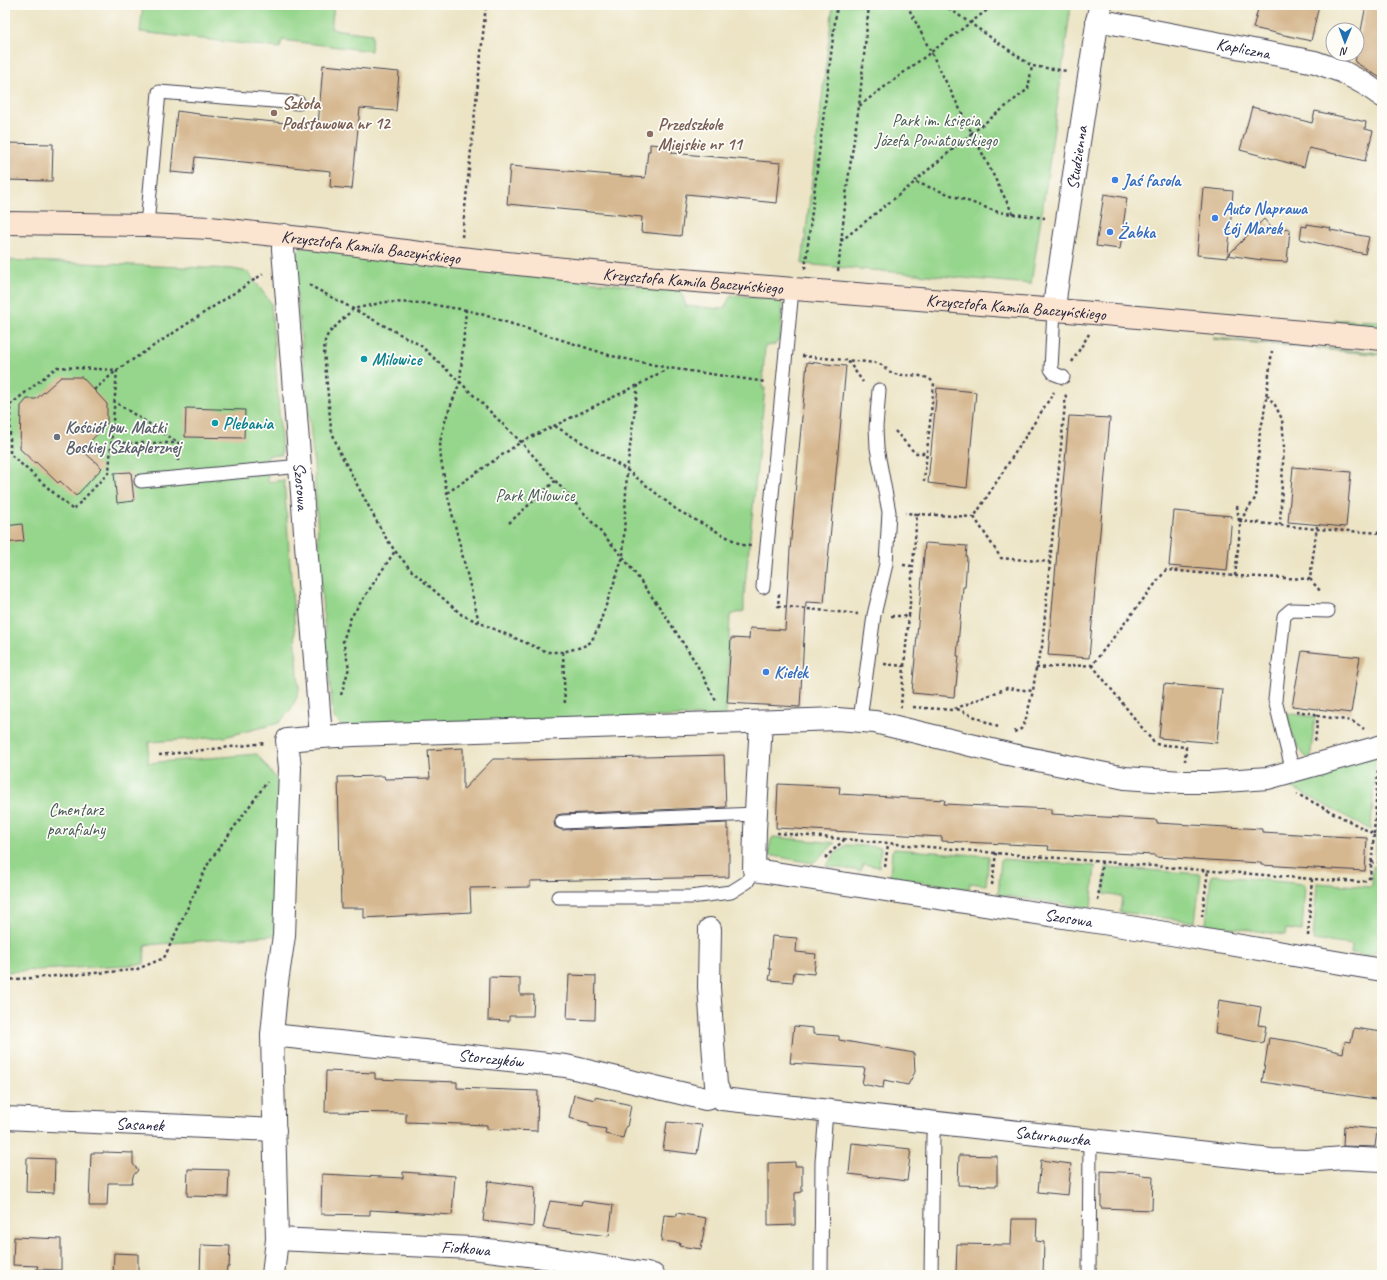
<svg xmlns="http://www.w3.org/2000/svg" width="1387" height="1280" font-family="Caveat,sans-serif">
<style>
.green{fill:#96d68c;stroke:#5c7c64}
.building{fill:#d6b890}
.lines{fill:none;stroke-linecap:round;stroke-linejoin:round}
.lane-casing{stroke:#403f50;stroke-width:15}
.street-casing{stroke:#403f50;stroke-width:24}
.secondary-casing{stroke:#403f50;stroke-width:24}
.path{stroke:#403f50;stroke-width:2.5;stroke-dasharray:3 3;stroke-linecap:butt}
.lane{stroke:#fff;stroke-width:13}
.street{stroke:#fff;stroke-width:22}
.secondary{stroke:#fce5d0;stroke-width:22}
.education-dot{fill:#8d6e63;stroke:#fdfcf7;stroke-width:1.5}
.shop-dot{fill:#3f7fe0;stroke:#fdfcf7;stroke-width:1.5}
.culture-dot{fill:#0f9aa8;stroke:#fdfcf7;stroke-width:1.5}
.worship-dot{fill:#6b7280;stroke:#fdfcf7;stroke-width:1.5}
.labels{text-anchor:middle;stroke-width:3.5;stroke-linejoin:round;paint-order:stroke}
.street-label{font-size:17px;fill:#22223b;stroke:#fdfcf7}
.education-label{font-size:17px;font-weight:bold;fill:#785e54;stroke:#fdfcf7;text-anchor:start}
.park-label{font-size:17px;fill:#455853;stroke:#fdfcf7}
.shop-label{font-size:17px;font-weight:bold;fill:#366cbe;stroke:#fdfcf7;text-anchor:start}
.culture-label{font-size:17px;font-weight:bold;fill:#0d838f;stroke:#fdfcf7;text-anchor:start}
.worship-label{font-size:17px;font-weight:bold;fill:#5b616d;stroke:#fdfcf7;text-anchor:start}
</style>
<rect width="100%" height="100%" fill="#fdfcf7"/>
<filter id="ink" filterUnits="userSpaceOnUse"><feTurbulence type="fractalNoise" baseFrequency=".025" numOctaves="2"/><feDisplacementMap in="SourceGraphic" scale="8" xChannelSelector="R" yChannelSelector="G"/><feConvolveMatrix kernelMatrix="1 2 1 2 8 2 1 2 1" color-interpolation-filters="sRGB"/></filter>
<filter id="wash" filterUnits="userSpaceOnUse"><feTurbulence type="fractalNoise" baseFrequency=".012" numOctaves="4" result="noise"/><feDisplacementMap in="SourceGraphic" scale="16" xChannelSelector="R" yChannelSelector="G"/><feGaussianBlur stdDeviation="0.9" result="paint"/><feColorMatrix in="noise" values="0 0 0 0 0 0 0 0 0 0 0 0 0 0 0 0 0 1.4 0 .05"/><feComposite in="paint" operator="in"/></filter>
<g filter="url(#wash)">
<rect width="100%" height="100%" fill="#ece4c5"/>
<!-- green -->
<g class="green">
<polygon points="143,5 334,5 331,29 372,34 371,51 282,40 280,48 140,32"/>
<polygon points="833,5 1071,5 1048,172 1031,284 802,264"/>
<polygon points="306,247 445,266 681,291 686,306 724,309 731,295 778,299 783,305 780,338 775,345 765,346 762,388 765,388 744,596 744,611 730,615 726,715 342,726 333,717 321,588 314,464 296,288 294,254 299,249"/>
<polygon points="5,260 233,269 248,272 271,303 282,455 267,456 268,482 284,480 299,689 297,697 291,709 279,723 224,737 149,742 148,763 257,754 281,785 279,935 145,945 144,964 5,972"/>
<polygon points="1335,320 1382,321 1382,328 1335,324"/>
<polygon points="1213,338 1382,353 1382,355 1212,339"/>
<path d="M1287,713L1315,717L1310,761C1296,748 1290,732 1287,713Z"/>
<polygon points="1381,751 1382,751 1382,859 1375,859"/>
<polygon points="1376,753 1371,830 1280,781"/>
<polygon points="773,837 835,843 813,863 768,855 771,840"/>
<polygon points="846,845 881,847 879,867 863,864 861,871 826,866 835,854"/>
<polygon points="894,849 989,856 986,885 970,883 969,889 892,878 890,876 892,851"/>
<polygon points="1001,859 1095,866 1091,908 998,895"/>
<polygon points="1373,866 1382,867 1382,940 1373,955 1369,956 1351,953 1352,945 1313,940 1317,883 1370,887 1372,885"/>
<polygon points="1106,867 1201,874 1195,922 1120,912 1122,897 1104,894"/>
<polygon points="1213,875 1304,884 1305,886 1302,931 1286,929 1285,935 1206,924 1211,876"/>
</g>
<g id="blocks">
<!-- building -->
<g class="building">
<polygon points="1259,5 1319,5 1311,41 1253,28"/>
<polygon points="1366,5 1382,5 1382,79 1355,62"/>
<polygon points="323,65 399,72 396,111 360,108 352,189 330,187 331,171 195,157 193,174 171,172 177,111 199,114 199,115 318,126"/>
<polygon points="1252,107 1312,123 1315,111 1366,122 1365,129 1373,131 1365,161 1309,148 1304,167 1240,150"/>
<polygon points="5,143 53,144 52,181 5,180"/>
<polygon points="650,144 673,146 672,153 781,163 777,203 686,194 681,236 641,232 642,217 507,204 510,166 645,178 648,151 650,151"/>
<polygon points="1203,188 1233,191 1228,255 1264,219 1271,227 1290,229 1287,262 1269,261 1227,255 1227,258 1197,255"/>
<polygon points="1104,194 1127,198 1120,249 1096,246"/>
<polygon points="1307,224 1331,228 1330,230 1369,237 1365,254 1300,239 1302,226 1307,227"/>
<polygon points="807,362 846,366 824,603 806,602 800,707 727,703 731,638 749,639 750,628 785,630 790,550"/>
<polygon points="61,377 82,377 107,404 107,424 82,450 102,468 76,496 60,481 58,483 36,462 35,463 20,449 21,406 27,399 36,399"/>
<polygon points="937,388 976,392 967,488 928,483"/>
<polygon points="186,408 245,410 244,438 185,437"/>
<polygon points="1069,416 1110,418 1089,658 1048,655"/>
<polygon points="1293,467 1351,472 1346,527 1288,522"/>
<polygon points="131,472 134,501 117,503 114,473"/>
<polygon points="1174,511 1232,516 1227,571 1169,566"/>
<polygon points="22,524 24,541 5,543 5,526"/>
<polygon points="925,543 967,546 966,557 967,557 965,587 963,587 957,656 959,656 956,686 955,686 954,697 912,693"/>
<polygon points="1302,651 1360,657 1351,713 1292,706"/>
<polygon points="1164,684 1222,689 1217,743 1159,738"/>
<polygon points="463,748 463,790 493,759 527,759 527,760 724,755 726,807 562,814 557,815 554,822 555,827 562,830 727,823 727,830 729,830 729,877 530,881 530,887 470,888 471,912 364,918 364,908 341,908 338,777 384,776 385,779 430,778 428,750"/>
<polygon points="778,784 840,787 839,794 945,800 944,804 1051,809 1051,814 1157,820 1157,823 1262,829 1262,832 1367,838 1365,871 1261,865 1261,863 1155,857 1155,855 1048,850 1049,846 942,841 942,837 776,828"/>
<polygon points="772,936 797,938 796,952 816,954 814,974 794,972 793,982 769,980 771,969 769,969"/>
<polygon points="569,975 596,976 595,1020 567,1019"/>
<polygon points="489,977 520,978 520,995 534,995 533,1016 509,1016 509,1021 488,1020"/>
<polygon points="1219,1000 1261,1007 1258,1025 1266,1026 1263,1043 1215,1034"/>
<polygon points="794,1026 813,1028 813,1034 839,1036 839,1040 914,1053 915,1072 908,1085 884,1080 883,1088 862,1084 865,1068 790,1063"/>
<polygon points="1354,1028 1382,1032 1382,1100 1262,1082 1269,1038 1298,1042 1343,1053 1345,1041 1351,1042"/>
<polygon points="326,1071 375,1073 375,1079 457,1082 457,1088 538,1091 537,1131 487,1129 487,1125 406,1122 406,1113 325,1112"/>
<polygon points="574,1095 595,1100 595,1097 631,1105 627,1127 626,1126 623,1138 605,1134 606,1129 589,1126 589,1123 569,1118"/>
<polygon points="667,1122 702,1125 697,1154 663,1150"/>
<polygon points="1344,1126 1377,1129 1375,1147 1343,1146"/>
<polygon points="852,1143 911,1149 907,1181 849,1174"/>
<polygon points="103,1152 133,1153 133,1164 138,1170 133,1176 132,1183 108,1183 107,1206 89,1206 91,1153 103,1153"/>
<polygon points="959,1155 997,1156 997,1186 958,1185"/>
<polygon points="27,1158 55,1159 54,1193 26,1192"/>
<polygon points="1041,1160 1071,1164 1068,1195 1038,1192"/>
<polygon points="795,1162 795,1166 802,1166 802,1192 795,1193 795,1225 768,1226 768,1163"/>
<polygon points="188,1169 229,1170 228,1197 187,1196"/>
<polygon points="1101,1171 1140,1173 1140,1175 1153,1176 1152,1210 1101,1208"/>
<polygon points="403,1172 455,1176 452,1215 370,1210 370,1215 321,1214 322,1174 403,1178"/>
<polygon points="488,1181 535,1187 533,1227 483,1221"/>
<polygon points="550,1201 581,1205 582,1201 613,1205 609,1236 543,1228"/>
<polygon points="677,1213 706,1218 701,1249 679,1246 680,1243 661,1241 664,1215 677,1216"/>
<polygon points="1012,1219 1037,1219 1036,1241 1044,1242 1043,1275 956,1273 957,1244 1011,1245"/>
<polygon points="14,1237 61,1239 61,1270 37,1269 38,1266 13,1265"/>
<polygon points="201,1245 230,1246 229,1267 227,1267 226,1275 200,1275"/>
<polygon points="114,1253 138,1254 138,1275 113,1275"/>
</g>
</g>
</g>
<g filter="url(#ink)">
<use href="#blocks" fill-opacity="0" stroke="#403f50" stroke-width="1"/>
<g class="lines">
<!-- lane casing -->
<g class="lane-casing">
<g id="lane">
<polyline points="147,225 159,92 299,103"/>
<polyline points="1054,310 1051,369 1055,374 1063,377"/>
<polyline points="141,481 301,466"/>
<polyline points="763,587 792,290"/>
<polyline points="860,720 874,615 886,564 889,512 877,448 876,427 879,390"/>
<polyline points="1293,772 1275,700 1284,616 1291,610 1328,611"/>
<polyline points="562,822 756,814"/>
<polyline points="558,897 690,897 731,892 747,882 754,870"/>
<polyline points="821,1275 822,1162 826,1112"/>
<polyline points="931,1275 933,1136 935,1123"/>
<polyline points="1089,1275 1090,1140"/>
</g>
</g>
<!-- street casing -->
<g class="street-casing">
<g id="street">
<path id="s1" d="M1097,20L1315,62L1343,72L1365,84L1382,96"/>
<path id="s2" d="M284,235L283,249L321,737"/>
<path id="s3" d="M1054,310L1056,292L1100,5"/>
<path id="s4" d="M761,722L755,830L754,870L1136,928L1382,970"/>
<path id="s5" d="M710,929L709,987L716,1085L722,1099L1271,1160L1306,1161L1343,1158L1382,1160"/>
<path id="s6" d="M272,1035L566,1066L706,1099"/>
<path id="s7" d="M5,1118L275,1130"/>
<path id="s8" d="M277,1239L472,1248L544,1257L653,1275"/>
<polyline points="273,1275 277,1239 272,1035 277,982 284,936 290,768 287,740 321,737 354,735 837,719 875,722 1008,754 1125,778 1182,782 1211,782 1268,778 1382,746"/>
</g>
</g>
<!-- secondary casing -->
<g class="secondary-casing">
<g id="secondary">
<path id="s9" d="M5,223L147,225L210,228L319,240L451,257L621,275L1093,313L1382,339"/>
</g>
</g>
<!-- path -->
<g class="path">
<polyline points="869,5 859,106 994,5"/>
<polyline points="907,5 972,133 915,181"/>
<polyline points="944,5 1032,66 1067,71"/>
<polyline points="1013,214 972,133 1028,89 1032,66"/>
<polyline points="462,237 486,5"/>
<polyline points="841,241 915,182 998,212 1045,218"/>
<polyline points="805,269 837,5"/>
<polyline points="838,271 847,187 859,106"/>
<polyline points="309,285 420,345 460,382 521,442 623,557 663,612 696,663 716,701"/>
<polyline points="466,310 422,303 385,302 353,309 328,334 325,341 324,351 331,429 339,451 384,535 395,551 412,571 462,615 547,652 563,652 582,647 591,642 598,628 623,557 627,470 638,385"/>
<path d="M802,356L877,363C884,365 889,373 895,374C907,377 925,372 934,383L924,481"/>
<polyline points="848,361 863,382"/>
<polyline points="1072,362 1089,334"/>
<polygon points="57,367 117,370 109,472 73,510 10,454 10,405"/>
<polyline points="94,390 117,370 263,274"/>
<polyline points="1267,395 1275,405 1282,419 1284,443 1280,525"/>
<polyline points="555,426 627,470 677,510 742,545 751,546"/>
<polyline points="895,431 915,453 927,453"/>
<polyline points="111,443 179,443 115,402"/>
<polyline points="178,461 179,443"/>
<polyline points="447,493 521,442 638,385 669,368"/>
<polyline points="1237,506 1239,521"/>
<polyline points="917,514 974,517 1054,392"/>
<polyline points="974,517 1001,558 1050,562"/>
<polyline points="1240,521 1256,497 1260,428 1263,421 1272,351"/>
<polyline points="509,523 555,481"/>
<polyline points="903,565 912,566"/>
<polyline points="1235,576 1310,579 1317,526"/>
<polyline points="1310,579 1321,592"/>
<polyline points="779,594 778,606 858,614"/>
<polyline points="891,616 909,616 917,514 905,513"/>
<polyline points="479,622 447,493 441,460 440,442 446,418 460,382 466,310 481,314 612,356 669,368 766,382"/>
<polyline points="563,652 565,706"/>
<polyline points="884,664 904,666 901,706 902,706"/>
<polyline points="1092,665 1155,744 1186,747 1185,761"/>
<polyline points="904,666 909,616"/>
<polyline points="1036,668 1092,665 1166,570 1235,576 1240,530 1240,521 1316,529 1382,533"/>
<polyline points="341,695 349,668 343,641 351,617 395,551"/>
<polyline points="913,707 952,710 1007,688 1033,691 1036,668 1042,647 1066,393"/>
<polyline points="957,709 998,727"/>
<polyline points="1296,711 1315,714 1318,716"/>
<polyline points="1014,732 1021,729 1025,722 1033,691"/>
<polyline points="1315,741 1318,716 1352,721 1364,729"/>
<polyline points="159,755 266,743"/>
<polyline points="777,833 996,853 1312,879 1362,882 1367,880 1370,877 1374,834 1297,794"/>
<polyline points="1374,834 1378,771"/>
<polyline points="825,858 845,839"/>
<polyline points="1371,862 1382,863"/>
<polyline points="885,867 888,844"/>
<polyline points="992,885 996,853"/>
<polyline points="1098,900 1102,861"/>
<polyline points="1202,917 1208,870"/>
<polyline points="1308,936 1312,879"/>
<polyline points="5,980 135,970 164,958 209,862 267,782"/>
</g>
<!-- lane -->
<use href="#lane" class="lane"/>
<!-- street -->
<use href="#street" class="street"/>
<!-- secondary -->
<use href="#secondary" class="secondary"/>
</g>
</g>
<!-- markers -->
<g class="education-dot">
<circle cx="274" cy="113" r="4"/>
<circle cx="650" cy="134" r="4"/>
</g>
<g class="shop-dot">
<circle cx="1115" cy="180" r="4"/>
<circle cx="1215" cy="218" r="4"/>
<circle cx="1110" cy="232" r="4"/>
<circle cx="766" cy="672" r="4"/>
</g>
<g class="culture-dot">
<circle cx="364" cy="359" r="4"/>
<circle cx="215" cy="423" r="4"/>
</g>
<circle class="worship-dot" cx="57" cy="437" r="4"/>
<g class="labels">
<!-- street labels -->
<g class="street-label">
<text dy="6" stroke="none"><textPath href="#s1" startOffset="149">Kapliczna</textPath></text>
<text dy="6" stroke="none"><textPath href="#s3" startOffset="154">Studzienna</textPath></text>
<text dy="6" stroke="none"><textPath href="#s9" startOffset="367">Krzysztofa Kamila Baczyńskiego</textPath></text>
<text dy="6" stroke="none"><textPath href="#s9" startOffset="691">Krzysztofa Kamila Baczyńskiego</textPath></text>
<text dy="6" stroke="none"><textPath href="#s9" startOffset="1015">Krzysztofa Kamila Baczyńskiego</textPath></text>
<text dy="6" stroke="none"><textPath href="#s2" startOffset="252">Szosowa</textPath></text>
<text dy="6" stroke="none"><textPath href="#s4" startOffset="466">Szosowa</textPath></text>
<text dy="6" stroke="none"><textPath href="#s6" startOffset="220">Storczyków</textPath></text>
<text dy="6" stroke="none"><textPath href="#s7" startOffset="135">Sasanek</textPath></text>
<text dy="6" stroke="none"><textPath href="#s5" startOffset="504">Saturnowska</textPath></text>
<text dy="6" stroke="none"><textPath href="#s8" startOffset="189">Fiołkowa</textPath></text>
</g>
<!-- education labels -->
<g class="education-label">
<text x="282" y="109">Szkoła<tspan x="282" dy="20">Podstawowa nr 12</tspan></text>
<text x="658" y="130">Przedszkole<tspan x="658" dy="20">Miejskie nr 11</tspan></text>
</g>
<!-- park labels -->
<g class="park-label">
<text x="936" y="126">Park im. księcia<tspan x="936" dy="20">Józefa Poniatowskiego</tspan></text>
<text x="535" y="501">Park Milowice</text>
<text x="76" y="815">Cmentarz<tspan x="76" dy="20">parafialny</tspan></text>
</g>
<!-- shop labels -->
<g class="shop-label">
<text x="1123" y="186">Jaś fasola</text>
<text x="1223" y="214">Auto Naprawa<tspan x="1223" dy="20">Łój Marek</tspan></text>
<text x="1118" y="238">Żabka</text>
<text x="774" y="678">Kiełek</text>
</g>
<!-- culture labels -->
<g class="culture-label">
<text x="372" y="365">Milowice</text>
<text x="223" y="429">Plebania</text>
</g>
<!-- worship labels -->
<g class="worship-label">
<text x="65" y="433">Kościół pw. Matki<tspan x="65" dy="20">Boskiej Szkaplerznej</tspan></text>
</g>
</g>
<!-- margin -->
<rect width="1387" height="1280" fill="none" stroke="#fdfcf7" stroke-width="20"/>
<!-- north arrow -->
<g transform="translate(1345 42) rotate(181)"><circle r="19" fill="#fdfcf7" stroke="#a5a5ac"/>
<path d="M0-3L7 15L0 10L-7 15Z" fill="#1f6fb2"/>
<text y="-6" font-size="11" font-weight="bold" text-anchor="middle" fill="#22223b">N</text>
</g>
</svg>
